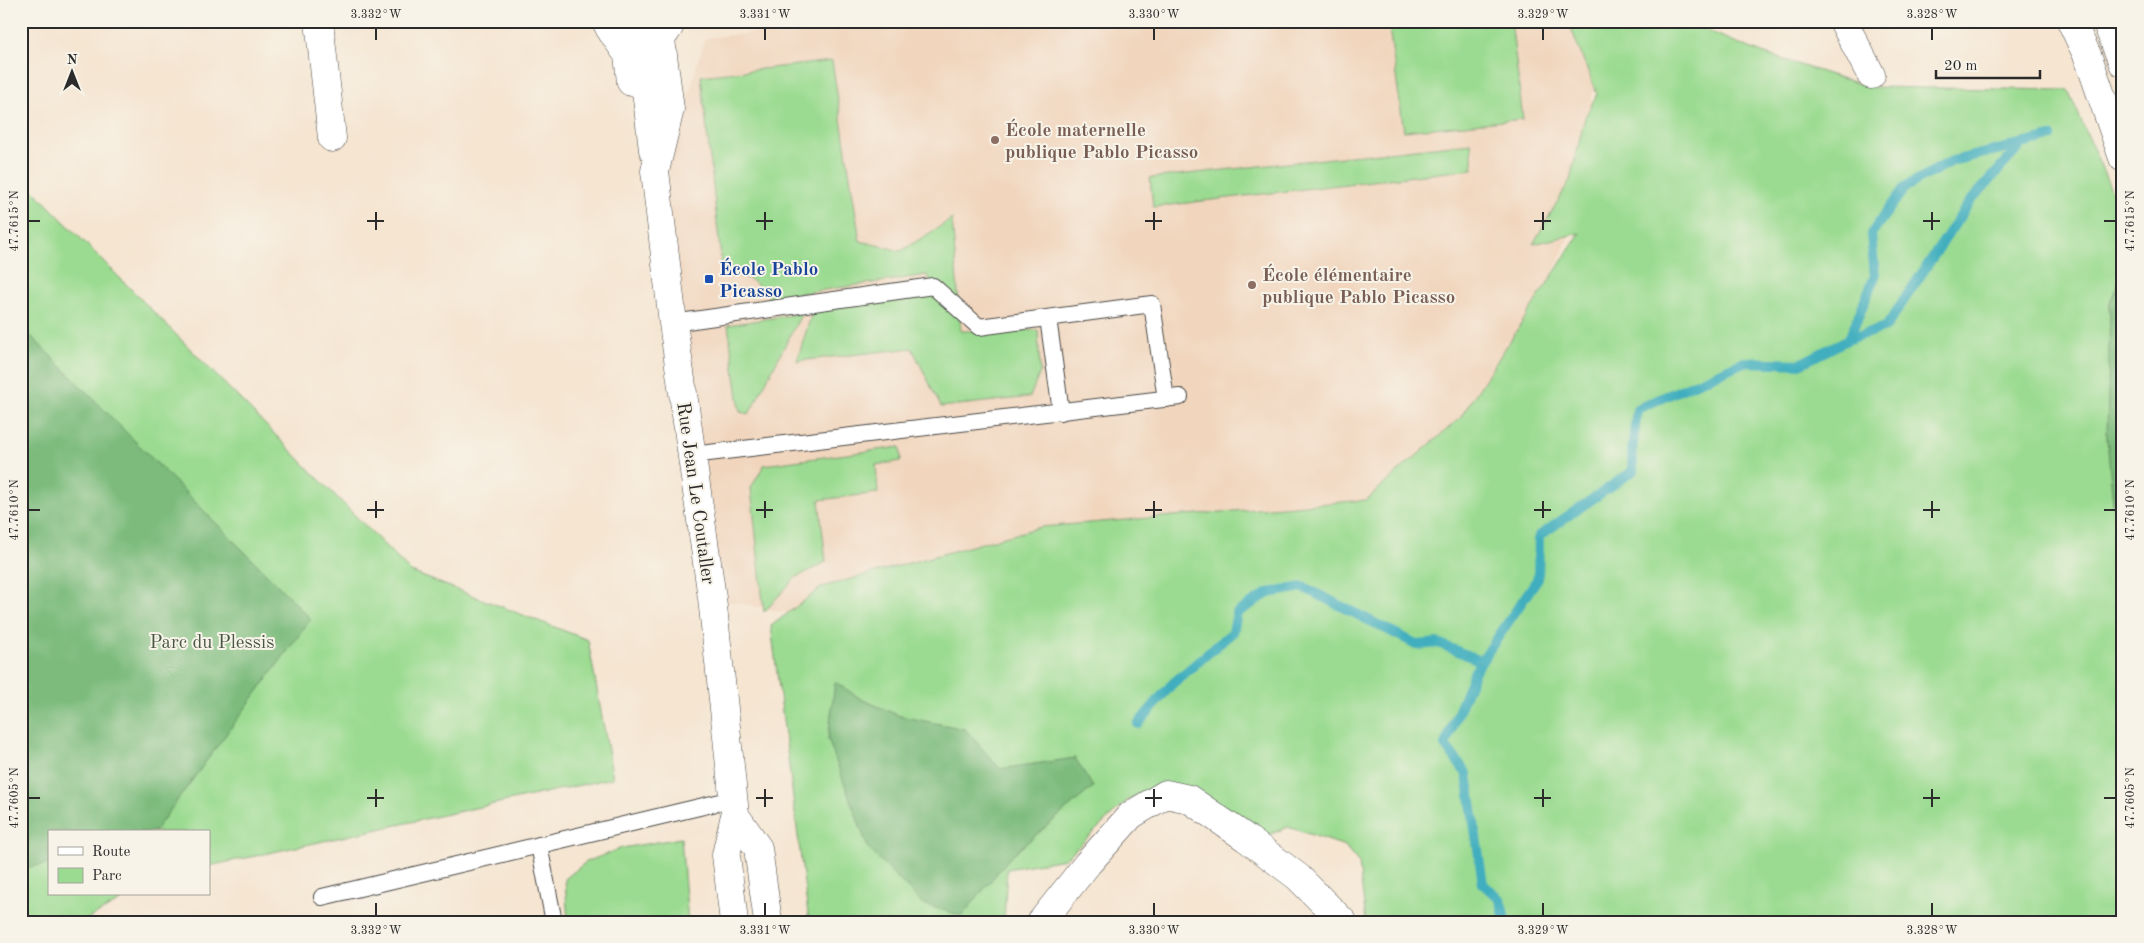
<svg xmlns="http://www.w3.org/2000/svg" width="2144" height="943" font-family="'Old Standard TT',serif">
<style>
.built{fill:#f1d5bd}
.green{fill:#9bdb91;stroke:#63835e}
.forest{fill:#7cbb7b;stroke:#547353}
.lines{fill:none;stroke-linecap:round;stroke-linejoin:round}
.stream{stroke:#40aebe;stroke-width:10}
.service-casing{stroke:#494744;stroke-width:18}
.minor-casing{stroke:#494744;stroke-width:29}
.tertiary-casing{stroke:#494744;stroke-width:29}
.service{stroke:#fff;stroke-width:16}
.minor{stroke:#fff;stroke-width:28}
.tertiary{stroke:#fff;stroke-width:28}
.ticks{fill:none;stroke:#2b2b2b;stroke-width:2}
.education-dot{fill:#8d6e63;stroke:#f7f3e8;stroke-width:2}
.transit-dot{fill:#1a4fb4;stroke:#f7f3e8;stroke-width:2}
.labels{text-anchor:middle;stroke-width:4;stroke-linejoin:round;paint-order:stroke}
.education-label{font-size:19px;font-weight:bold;fill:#785e54;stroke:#f7f3e8;text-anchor:start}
.transit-label{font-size:19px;font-weight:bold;fill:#164399;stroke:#f7f3e8;text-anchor:start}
.street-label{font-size:19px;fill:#2b2b2b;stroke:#f7f3e8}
.park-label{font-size:19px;fill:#475744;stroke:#f7f3e8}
.neatline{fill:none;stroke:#2b2b2b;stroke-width:2}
.ticks-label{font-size:12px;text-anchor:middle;fill:#2b2b2b}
</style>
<rect width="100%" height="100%" fill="#f7f3e8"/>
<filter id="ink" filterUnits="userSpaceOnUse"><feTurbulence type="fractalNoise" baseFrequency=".02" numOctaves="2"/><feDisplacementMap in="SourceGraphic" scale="10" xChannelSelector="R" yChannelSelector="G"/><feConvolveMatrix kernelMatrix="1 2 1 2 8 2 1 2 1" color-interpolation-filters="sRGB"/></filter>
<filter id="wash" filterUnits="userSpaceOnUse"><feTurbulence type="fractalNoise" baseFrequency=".0096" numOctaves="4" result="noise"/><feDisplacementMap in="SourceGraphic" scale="20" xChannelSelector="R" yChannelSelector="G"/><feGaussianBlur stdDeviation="1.12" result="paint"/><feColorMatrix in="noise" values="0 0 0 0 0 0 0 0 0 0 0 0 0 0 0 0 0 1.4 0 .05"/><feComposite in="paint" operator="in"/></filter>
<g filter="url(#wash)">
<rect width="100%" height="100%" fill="#f5e5d1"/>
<!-- built -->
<polygon class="built" points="854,21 1670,21 1593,90 1580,176 1576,220 1495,407 1371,516 805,616 712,598 657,199 705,38"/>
<!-- green -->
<g class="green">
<polygon points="1388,21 1511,21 1523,119 1404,131"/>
<polygon points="1568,21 1688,23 1762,53 1869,87 2068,90 2123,217 2123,922 1366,922 1359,863 1345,846 1288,827 1266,836 1159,785 1129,799 1065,859 1007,869 1004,922 809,922 771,626 822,587 1041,527 1366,500 1460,418 1580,233 1533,244 1570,180 1585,117 1597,94"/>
<path d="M832,61L860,241L901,251L952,219L961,331L1038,330L1040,372L1030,397L941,407L912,348L797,361L815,303L932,286L927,275L769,298C755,280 746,273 723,277L701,76Z"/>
<polygon points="1471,143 1473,169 1153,207 1150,178"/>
<polygon points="21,178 411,572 588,640 613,778 209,866 209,832 49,832 49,894 133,894 82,922 21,922"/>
<polygon points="802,313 749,414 740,412 728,325"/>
<polygon points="900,447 901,461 876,465 878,493 819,500 826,562 795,578 764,612 751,488 764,465"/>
<polygon points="681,838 688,922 568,922 565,879 586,862 622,848"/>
</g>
<!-- forest -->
<g class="forest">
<polygon points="2123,271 2123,571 2118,557 2107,439 2110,303"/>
<polygon points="21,326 311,619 154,832 49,832 49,864 21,868"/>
<polygon points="835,682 861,699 900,716 965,729 1000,769 1075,758 1093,787 1011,856 962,916 923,904 868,848 828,739"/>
</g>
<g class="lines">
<!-- stream -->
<g class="stream">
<polyline points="1849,339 1886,327 1969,203 2022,144"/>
<polyline points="1138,724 1172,684 1233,632 1237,613 1268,593 1303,587 1418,645 1438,643 1481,661"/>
<polyline points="1505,922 1501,900 1483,884 1467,774 1445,745 1475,671 1538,578 1539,536 1633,471 1632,451 1637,409 1744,362 1800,364 1849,339 1875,276 1871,234 1905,187 1952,161 2051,137"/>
</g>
</g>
</g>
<g filter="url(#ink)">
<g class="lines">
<!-- service casing -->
<g class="service-casing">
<g id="service">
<polyline points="1048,318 1061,412"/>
<polyline points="673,323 933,286 979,327 1152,304 1166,399"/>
<polyline points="692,455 1180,397"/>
<polyline points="539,845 554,922"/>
<polyline points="322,897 733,799"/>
</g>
</g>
<!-- minor casing -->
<g class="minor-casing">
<g id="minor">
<polyline points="319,21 332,138"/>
<path d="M606,21C620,56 658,55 672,21"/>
<polyline points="638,21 653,150"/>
<polyline points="1843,21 1871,75"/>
<polyline points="617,39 628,55 631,82"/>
<polyline points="661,40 670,109 655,171 673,323 712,598 726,727 735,815 726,855 734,922"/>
<polyline points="735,815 758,848 768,922"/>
<polyline points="1041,922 1088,863 1131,815 1166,794 1189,799 1246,838 1298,877 1343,922"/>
</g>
</g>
<!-- tertiary casing -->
<g class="tertiary-casing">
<g id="tertiary">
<polyline points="2071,21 2088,57 2123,158"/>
<polyline points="2106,21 2123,63"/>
</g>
</g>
<!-- service -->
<use href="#service" class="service"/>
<!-- minor -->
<use href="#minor" class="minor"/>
<!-- tertiary -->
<use href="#tertiary" class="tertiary"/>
</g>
</g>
<!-- ticks -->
<path class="ticks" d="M376,28V40M765,28V40M1154,28V40M1543,28V40M1932,28V40M376,212V230M765,212V230M1154,212V230M1543,212V230M1932,212V230M28,221H40M367,221H384M756,221H773M1145,221H1162M1534,221H1551M1923,221H1940M2104,221H2116M376,501V518M765,501V518M1154,501V518M1543,501V518M1932,501V518M28,510H40M367,510H384M756,510H773M1145,510H1162M1534,510H1551M1923,510H1940M2104,510H2116M376,789V807M765,789V807M1154,789V807M1543,789V807M1932,789V807M28,798H40M367,798H384M756,798H773M1145,798H1162M1534,798H1551M1923,798H1940M2104,798H2116M376,903V916M765,903V916M1154,903V916M1543,903V916M1932,903V916"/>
<!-- markers -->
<g class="education-dot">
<circle cx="995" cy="140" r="5"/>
<circle cx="1252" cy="285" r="5"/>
</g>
<rect class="transit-dot" x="704" y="274" width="10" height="10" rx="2.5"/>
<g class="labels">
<!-- education labels -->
<g class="education-label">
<text x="1005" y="136">École maternelle<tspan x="1005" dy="22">publique Pablo Picasso</tspan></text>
<text x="1262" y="281">École élémentaire<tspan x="1262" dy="22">publique Pablo Picasso</tspan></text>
</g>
<!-- transit labels -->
<g class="transit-label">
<text x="719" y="275">École Pablo<tspan x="719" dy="22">Picasso</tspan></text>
</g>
<!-- street labels -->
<g class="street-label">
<text transform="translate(697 493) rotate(82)" y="7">Rue Jean Le Coutaller</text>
</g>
<!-- park labels -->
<g class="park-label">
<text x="212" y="648">Parc du Plessis</text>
</g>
</g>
<!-- margin -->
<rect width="2144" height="943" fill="none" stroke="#f7f3e8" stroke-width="55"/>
<!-- legend -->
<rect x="48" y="830" width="162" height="65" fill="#f7f3e8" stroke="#a5a39c"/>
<rect x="58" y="847" width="25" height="8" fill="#ffffff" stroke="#a5a39c"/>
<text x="92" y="856" font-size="15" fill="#2b2b2b">Route</text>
<rect x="58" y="868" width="25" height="15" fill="#9bdb91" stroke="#a5a39c"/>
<text x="92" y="880" font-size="15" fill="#2b2b2b">Parc</text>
<!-- north arrow -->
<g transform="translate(72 72)" stroke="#f7f3e8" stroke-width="4" paint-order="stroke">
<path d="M0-4L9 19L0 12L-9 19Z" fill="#2b2b2b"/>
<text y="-8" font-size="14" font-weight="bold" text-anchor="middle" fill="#2b2b2b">N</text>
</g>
<!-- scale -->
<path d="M1936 70v8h104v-8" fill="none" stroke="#2b2b2b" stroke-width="2.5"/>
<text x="1944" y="70" font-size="15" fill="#2b2b2b" stroke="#f7f3e8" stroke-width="4" paint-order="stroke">20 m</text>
<rect x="28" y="28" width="2088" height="888" class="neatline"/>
<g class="ticks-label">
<text x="376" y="18">3.332°W</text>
<text x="765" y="18">3.331°W</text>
<text x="1154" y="18">3.330°W</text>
<text x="1543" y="18">3.329°W</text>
<text x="1932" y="18">3.328°W</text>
<text transform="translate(14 221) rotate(-90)" y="4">47.7615°N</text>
<text transform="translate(2130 221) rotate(-90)" y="4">47.7615°N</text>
<text transform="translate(14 510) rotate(-90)" y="4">47.7610°N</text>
<text transform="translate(2130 510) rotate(-90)" y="4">47.7610°N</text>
<text transform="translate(14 798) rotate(-90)" y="4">47.7605°N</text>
<text transform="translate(2130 798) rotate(-90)" y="4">47.7605°N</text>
<text x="376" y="934">3.332°W</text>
<text x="765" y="934">3.331°W</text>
<text x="1154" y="934">3.330°W</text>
<text x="1543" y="934">3.329°W</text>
<text x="1932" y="934">3.328°W</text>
</g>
</svg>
